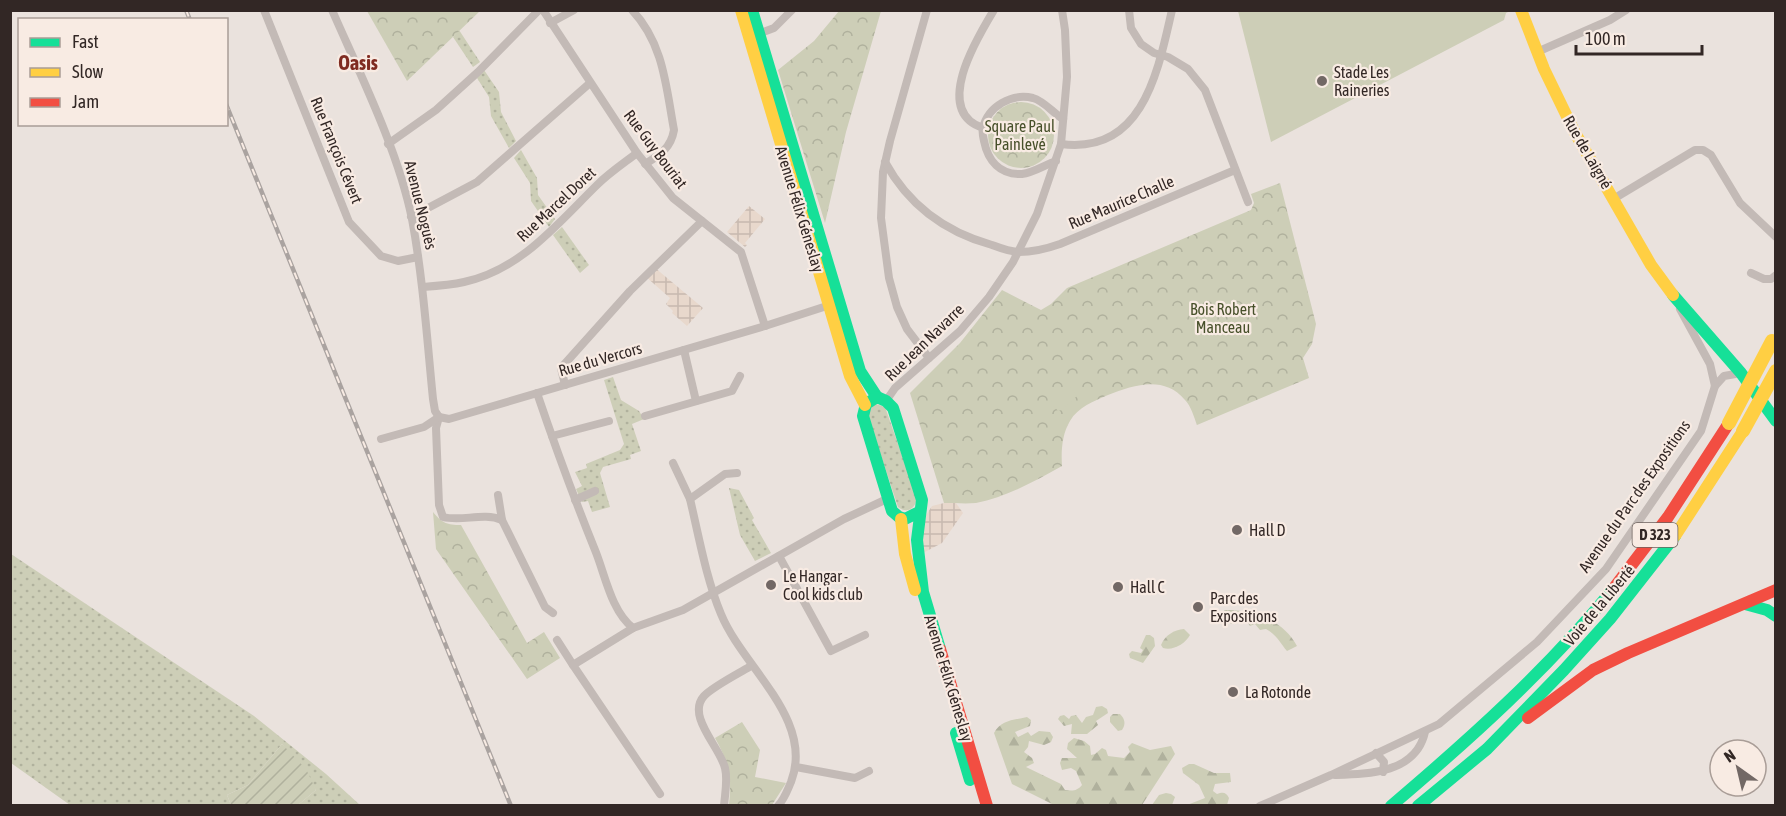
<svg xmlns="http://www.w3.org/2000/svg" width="1786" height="816" font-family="'Asap Condensed',sans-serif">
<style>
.grass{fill:url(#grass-dots)}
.forest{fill:url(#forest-firs)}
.park{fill:url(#park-crowns)}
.garden{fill:url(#garden-furrows)}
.pitch{fill:#cdceb7}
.plaza{fill:url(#plaza-grid)}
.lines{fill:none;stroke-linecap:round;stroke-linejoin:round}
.street{stroke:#c3bab6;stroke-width:8}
.fast{stroke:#16e098;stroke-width:12}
.slow{stroke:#ffcf43;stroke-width:12}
.jam{stroke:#f24e42;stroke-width:12}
.rail-casing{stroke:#aaa3a0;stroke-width:4.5}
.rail{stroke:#f8ebe3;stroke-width:2;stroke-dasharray:7;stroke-linecap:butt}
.slow-bridge{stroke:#ffcf43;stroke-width:14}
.poi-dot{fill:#726865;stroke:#f8ebe3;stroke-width:2}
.labels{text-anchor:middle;stroke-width:4.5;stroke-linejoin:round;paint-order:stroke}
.shield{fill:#f8ebe3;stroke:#6d625e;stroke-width:1.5}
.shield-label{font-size:15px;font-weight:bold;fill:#322725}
.poi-label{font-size:16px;fill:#322725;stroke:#f8ebe3;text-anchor:start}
.park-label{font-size:16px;fill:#47502a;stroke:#f8ebe3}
.street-label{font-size:16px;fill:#322725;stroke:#f8ebe3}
.quarter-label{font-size:20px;font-weight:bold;fill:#7f2b21;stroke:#f8ebe3}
</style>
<defs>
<pattern id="grass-dots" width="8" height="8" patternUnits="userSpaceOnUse" patternTransform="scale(1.5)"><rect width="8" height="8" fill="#cdceb7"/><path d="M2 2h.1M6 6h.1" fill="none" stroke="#b0b19d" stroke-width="1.8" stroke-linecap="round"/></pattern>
<pattern id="forest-firs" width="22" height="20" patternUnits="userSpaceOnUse" patternTransform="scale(1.5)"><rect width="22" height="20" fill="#cdceb7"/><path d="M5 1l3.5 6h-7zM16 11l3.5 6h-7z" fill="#b0b19d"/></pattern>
<pattern id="park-crowns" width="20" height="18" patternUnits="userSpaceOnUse" patternTransform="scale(1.5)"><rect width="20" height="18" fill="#cdceb7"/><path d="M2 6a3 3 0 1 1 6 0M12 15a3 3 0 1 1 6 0" fill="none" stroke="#b0b19d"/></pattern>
<pattern id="garden-furrows" width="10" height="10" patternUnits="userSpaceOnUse" patternTransform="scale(1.5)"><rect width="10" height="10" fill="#cdceb7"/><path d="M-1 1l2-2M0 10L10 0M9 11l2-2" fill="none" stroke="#b0b19d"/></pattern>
<pattern id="plaza-grid" width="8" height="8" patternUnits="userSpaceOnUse" patternTransform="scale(1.5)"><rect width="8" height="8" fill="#e8d8cc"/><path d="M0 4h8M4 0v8" fill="none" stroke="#c7b9af"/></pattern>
</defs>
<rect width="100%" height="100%" fill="#eae2dd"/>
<!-- grass -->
<g class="grass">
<polygon points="459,30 480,62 473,67 453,37"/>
<polygon points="484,70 499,92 501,112 516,141 509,148 491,116 489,97 477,78"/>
<polygon points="521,150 537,178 538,195 555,219 549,227 531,201 530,183 514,158"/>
<polygon points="562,227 589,265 580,273 553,235"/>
<polygon points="613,377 621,400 639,411 644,419 632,424 641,451 630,455 631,459 603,467 600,473 610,507 592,512 588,501 582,502 576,489 582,486 575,472 587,468 586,464 620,450 624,444 604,380"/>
<path d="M876,404L885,407L917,498C915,509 907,514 898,507L867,413L869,409Z"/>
<polygon points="729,488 739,490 754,518 752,520 771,553 755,561 740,535"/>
<polygon points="11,554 254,716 326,774 360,805 298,805 316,790 282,744 248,785 227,795 231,805 70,805 11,763"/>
</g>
<!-- forest -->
<g class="forest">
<path d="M1225,610C1253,609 1283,620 1297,646L1287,651C1280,643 1277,635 1266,629L1260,630L1255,624L1250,626L1246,620L1235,624L1220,622L1218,619L1220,614Z"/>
<path d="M1184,629L1190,635C1185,644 1173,651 1163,648L1161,645C1165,635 1174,630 1184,629Z"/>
<polygon points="1146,635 1150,635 1154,638 1155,646 1143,663 1130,658 1129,654 1132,651 1141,653 1143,650 1140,648"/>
<polygon points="1102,706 1107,709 1108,713 1096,721 1098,725 1087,734 1071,734 1072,724 1064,726 1058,719 1060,716 1064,715 1069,719 1071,716 1076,715 1082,723 1086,717 1093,715 1096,707"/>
<path d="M1113,714H1120C1125,719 1126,724 1122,730L1118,731L1110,722V717Z"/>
<path d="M1027,717L1031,720L1030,726L1015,732L1018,737L1028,732L1031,736L1039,731L1050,732L1053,737L1051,742L1044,745L1029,741L1028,747L1024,752L1032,758L1034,763L1026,767L1061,784L1065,790C1073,791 1077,791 1082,785L1076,771L1071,768L1062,770L1060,763L1062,758H1077L1067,749L1068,743L1074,738L1084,741L1090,746L1091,755L1095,754L1102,748L1106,750L1108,756L1124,758L1130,752L1128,747L1132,743L1150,750L1171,746L1175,754L1142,805H1054L1012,784L994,733C1001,720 1014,720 1027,717Z"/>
<path d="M1189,764H1194L1214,773H1230L1231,782L1215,784L1213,791L1217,794C1223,792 1226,792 1229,798L1227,805H1187L1205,798L1199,785L1183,773L1182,768Z"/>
<polygon points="1166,793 1171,794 1175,797 1172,805 1152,805 1159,795"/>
</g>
<!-- park -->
<g class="park">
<polygon points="367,11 480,11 407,81"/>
<polygon points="839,11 881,11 846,132 825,223 778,70 814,41"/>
<circle cx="1021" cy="135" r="33"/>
<path d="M1280,183L1316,324L1312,344L1303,358L1309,378L1197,425C1194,417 1191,406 1185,400C1164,375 1134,385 1108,395C1094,401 1078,407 1070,421C1062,434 1061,451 1062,466C1035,481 1007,497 976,503C966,504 954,503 944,503L910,393L960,343L1002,290L1041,310L1051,304L1067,288L1251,210L1254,203L1251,194Z"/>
<path d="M433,512C442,523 447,525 461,525L527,643L544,632L560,658L527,679L436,549Z"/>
<path d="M742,722L760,750L755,777L786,783L772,805H729C732,777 729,763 715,738Z"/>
</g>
<!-- garden -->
<polygon class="garden" points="282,744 306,769 316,790 298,805 231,805 227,795 248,785"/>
<!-- pitch -->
<g class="pitch">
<polygon points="1238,11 1510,10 1510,11 1506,13 1504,20 1271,142"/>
<polygon points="1066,385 1069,385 1077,396 1062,410 1058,411 1052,404 1051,400"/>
</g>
<!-- plaza -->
<g class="plaza">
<polygon points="749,206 765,219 745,243 747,245 745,247 727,232"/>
<polygon points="654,267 703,308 687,326 672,313 673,311 666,304 670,298 645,276"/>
<polygon points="944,503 956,503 963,513 942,543 923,553 923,520 932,506"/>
</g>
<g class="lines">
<!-- street -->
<g class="street">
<polyline points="264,10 349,222 381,256 398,261 418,257"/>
<path d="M332,10C360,74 398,150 412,219C423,278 427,339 433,399L435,411L439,417"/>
<polyline points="543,10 637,153 673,198 741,252 765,326"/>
<path d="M632,10C664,44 666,87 674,130C671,148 660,155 645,164"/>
<polyline points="927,10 890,141 883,172 881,218 889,278 897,307 907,329 929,358"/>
<polyline points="1129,10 1131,28 1141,44 1154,53 1168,57 1188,69 1205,90 1248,202"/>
<polyline points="550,23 574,10"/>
<polyline points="755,35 774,28 792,10"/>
<polyline points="1537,52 1610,20 1626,10"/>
<path d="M983,128C932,111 977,38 994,10"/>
<polyline points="388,144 436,110 478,72 539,10"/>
<path d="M1061,144C1143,155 1158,71 1172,10"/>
<path d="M1056,161C1045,165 1033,173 1022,174C1000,175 988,161 984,141C983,137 982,132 983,128C988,106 1012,93 1033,98C1044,101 1053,113 1063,119"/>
<path d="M885,162C909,206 945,232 992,245C1000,248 1010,252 1019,252C1033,252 1046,249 1060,244L1235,170"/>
<polyline points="1615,198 1695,150 1703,150 1711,155 1740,203 1776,237"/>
<polyline points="411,217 477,182 590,83"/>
<polyline points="1751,273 1764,279 1771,279 1776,275"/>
<path d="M423,287C437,286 451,285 464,282C521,270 558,223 597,185C609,173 624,163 637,153"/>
<polyline points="684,350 696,401"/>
<polyline points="565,385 561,368 630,291 702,221"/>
<polyline points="1715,386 1724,376 1741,373"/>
<path d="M537,393C555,446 574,498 595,550C605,574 611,611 633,628"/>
<polyline points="886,401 895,388 960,331 989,297 1013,262 1037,214 1061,144 1067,77 1065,30 1062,10"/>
<polyline points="645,416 732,391 740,376"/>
<path d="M439,417L436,428L439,505L443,517C462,522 483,512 502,520L545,607L553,613"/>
<polyline points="552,436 609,421"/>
<polyline points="381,439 424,427 439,417 449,419 765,326 833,304"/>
<polyline points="673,463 690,499"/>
<path d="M737,473L725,474L690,499C699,537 706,578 721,614C743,668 815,719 791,782C787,791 785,798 778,806"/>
<polyline points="498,495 502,520"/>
<polyline points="575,500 595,491"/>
<polyline points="779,556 831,651 865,635"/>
<polyline points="557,640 573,665"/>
<polyline points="1376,753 1384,762 1383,772"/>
<polyline points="796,767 855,778 869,771"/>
<path d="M1335,775C1369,774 1416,773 1425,732"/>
<polyline points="660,794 573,665 633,628 683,610 844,519 887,499"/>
<path d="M724,806C725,793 728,780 725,768C720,747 686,716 704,696C712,687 739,673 751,666"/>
<polyline points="1260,806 1331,775 1439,724 1537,642 1606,569 1701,431 1715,386 1710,364 1680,309"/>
</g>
<!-- fast -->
<g class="fast">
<polyline points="752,10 860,371 877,397"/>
<polyline points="1673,295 1741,373 1776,421"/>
<polyline points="919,512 905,519 899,517 892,511 863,416 866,404 877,397 886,401 893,408 922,500 917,540 923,592 940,649"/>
<polyline points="1745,604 1767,610 1776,616"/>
<polyline points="956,733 970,780"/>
<path d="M1391,806C1471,738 1548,669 1614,588"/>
<polyline points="1418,806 1487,749 1564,670 1610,619 1675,536"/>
</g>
<!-- slow -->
<g class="slow">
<polyline points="741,10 850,376 865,405"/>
<polyline points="1521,10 1544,69 1574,131 1651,265 1673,295"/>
<polyline points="901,519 905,554 915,590"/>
<polyline points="1675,536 1743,431"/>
</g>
<!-- jam -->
<g class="jam">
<polyline points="1614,588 1668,517 1729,423"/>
<polyline points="940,649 987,806"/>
<polyline points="1528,718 1593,670 1628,653 1776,590"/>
</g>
<!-- rail casing -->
<g class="rail-casing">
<g id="rail">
<polyline points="186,10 190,20"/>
<polyline points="226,104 511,806"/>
</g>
</g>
<!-- rail -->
<use href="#rail" class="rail"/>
<!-- slow-bridge -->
<g class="slow-bridge">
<polyline points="1729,423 1772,341"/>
<polyline points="1743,431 1776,371"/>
</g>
</g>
<!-- markers -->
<g class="poi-dot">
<circle cx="1322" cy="81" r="6"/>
<circle cx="1237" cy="530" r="6"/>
<circle cx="771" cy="585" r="6"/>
<circle cx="1118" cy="587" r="6"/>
<circle cx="1198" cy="607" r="6"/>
<circle cx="1233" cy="692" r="6"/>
</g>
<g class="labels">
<!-- shield labels -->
<rect class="shield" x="1632.5" y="523" width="45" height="24" rx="4.5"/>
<g class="shield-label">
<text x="1655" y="540">D 323</text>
</g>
<!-- poi labels -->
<g class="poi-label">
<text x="1334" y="78">Stade Les<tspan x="1334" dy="18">Raineries</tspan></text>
<text x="1249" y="536">Hall D</text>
<text x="783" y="582">Le Hangar -<tspan x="783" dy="18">Cool kids club</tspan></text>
<text x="1130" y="593">Hall C</text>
<text x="1210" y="604">Parc des<tspan x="1210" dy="18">Expositions</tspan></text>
<text x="1245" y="698">La Rotonde</text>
</g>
<!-- park labels -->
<g class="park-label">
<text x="1020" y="132">Square Paul<tspan x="1020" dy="18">Painlevé</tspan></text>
<text x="1223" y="315">Bois Robert<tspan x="1223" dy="18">Manceau</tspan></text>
</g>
<!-- street labels -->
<g class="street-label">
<text transform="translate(656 149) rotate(53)" y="6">Rue Guy Bouriat</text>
<text transform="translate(337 150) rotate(68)" y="6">Rue François Cévert</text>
<text transform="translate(1588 152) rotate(60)" y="6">Rue de Laigné</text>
<text transform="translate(1121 202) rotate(-23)" y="6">Rue Maurice Challe</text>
<text transform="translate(556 204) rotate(-43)" y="6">Rue Marcel Doret</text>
<text transform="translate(421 205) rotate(76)" y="6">Avenue Noguès</text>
<text transform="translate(800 209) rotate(73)" y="6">Avenue Félix Géneslay</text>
<text transform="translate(924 342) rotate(-44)" y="6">Rue Jean Navarre</text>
<text transform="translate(600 359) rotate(-16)" y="6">Rue du Vercors</text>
<text transform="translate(1634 496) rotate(-55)" y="6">Avenue du Parc des Expositions</text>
<text transform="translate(1599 605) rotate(-50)" y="6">Voie de la Liberté</text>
<text transform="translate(949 678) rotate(73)" y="6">Avenue Félix Géneslay</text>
</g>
<!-- quarter labels -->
<g class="quarter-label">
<text x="358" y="70">Oasis</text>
</g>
</g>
<!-- border -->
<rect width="1786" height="816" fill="none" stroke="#322725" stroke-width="24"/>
<!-- legend -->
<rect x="18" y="18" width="210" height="108" fill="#f8ebe3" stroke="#a99d97" stroke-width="1.5"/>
<rect x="30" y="38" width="30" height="9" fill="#16e098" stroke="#a99d97" stroke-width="1.5"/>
<text x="72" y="48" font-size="18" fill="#322725">Fast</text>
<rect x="30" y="68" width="30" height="9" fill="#ffcf43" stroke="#a99d97" stroke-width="1.5"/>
<text x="72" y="78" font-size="18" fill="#322725">Slow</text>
<rect x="30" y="98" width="30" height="9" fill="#f24e42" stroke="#a99d97" stroke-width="1.5"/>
<text x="72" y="108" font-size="18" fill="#322725">Jam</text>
<!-- north arrow -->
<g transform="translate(1738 768) rotate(326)"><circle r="28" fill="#f8ebe3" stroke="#a99d97" stroke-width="1.5"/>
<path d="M0-4.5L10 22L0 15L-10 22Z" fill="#726865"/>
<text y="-9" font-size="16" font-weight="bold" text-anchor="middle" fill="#322725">N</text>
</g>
<!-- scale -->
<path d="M1576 45v9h126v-9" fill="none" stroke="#322725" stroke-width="3"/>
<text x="1585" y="45" font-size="18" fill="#322725" stroke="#f8ebe3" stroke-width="4.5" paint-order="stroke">100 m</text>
</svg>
